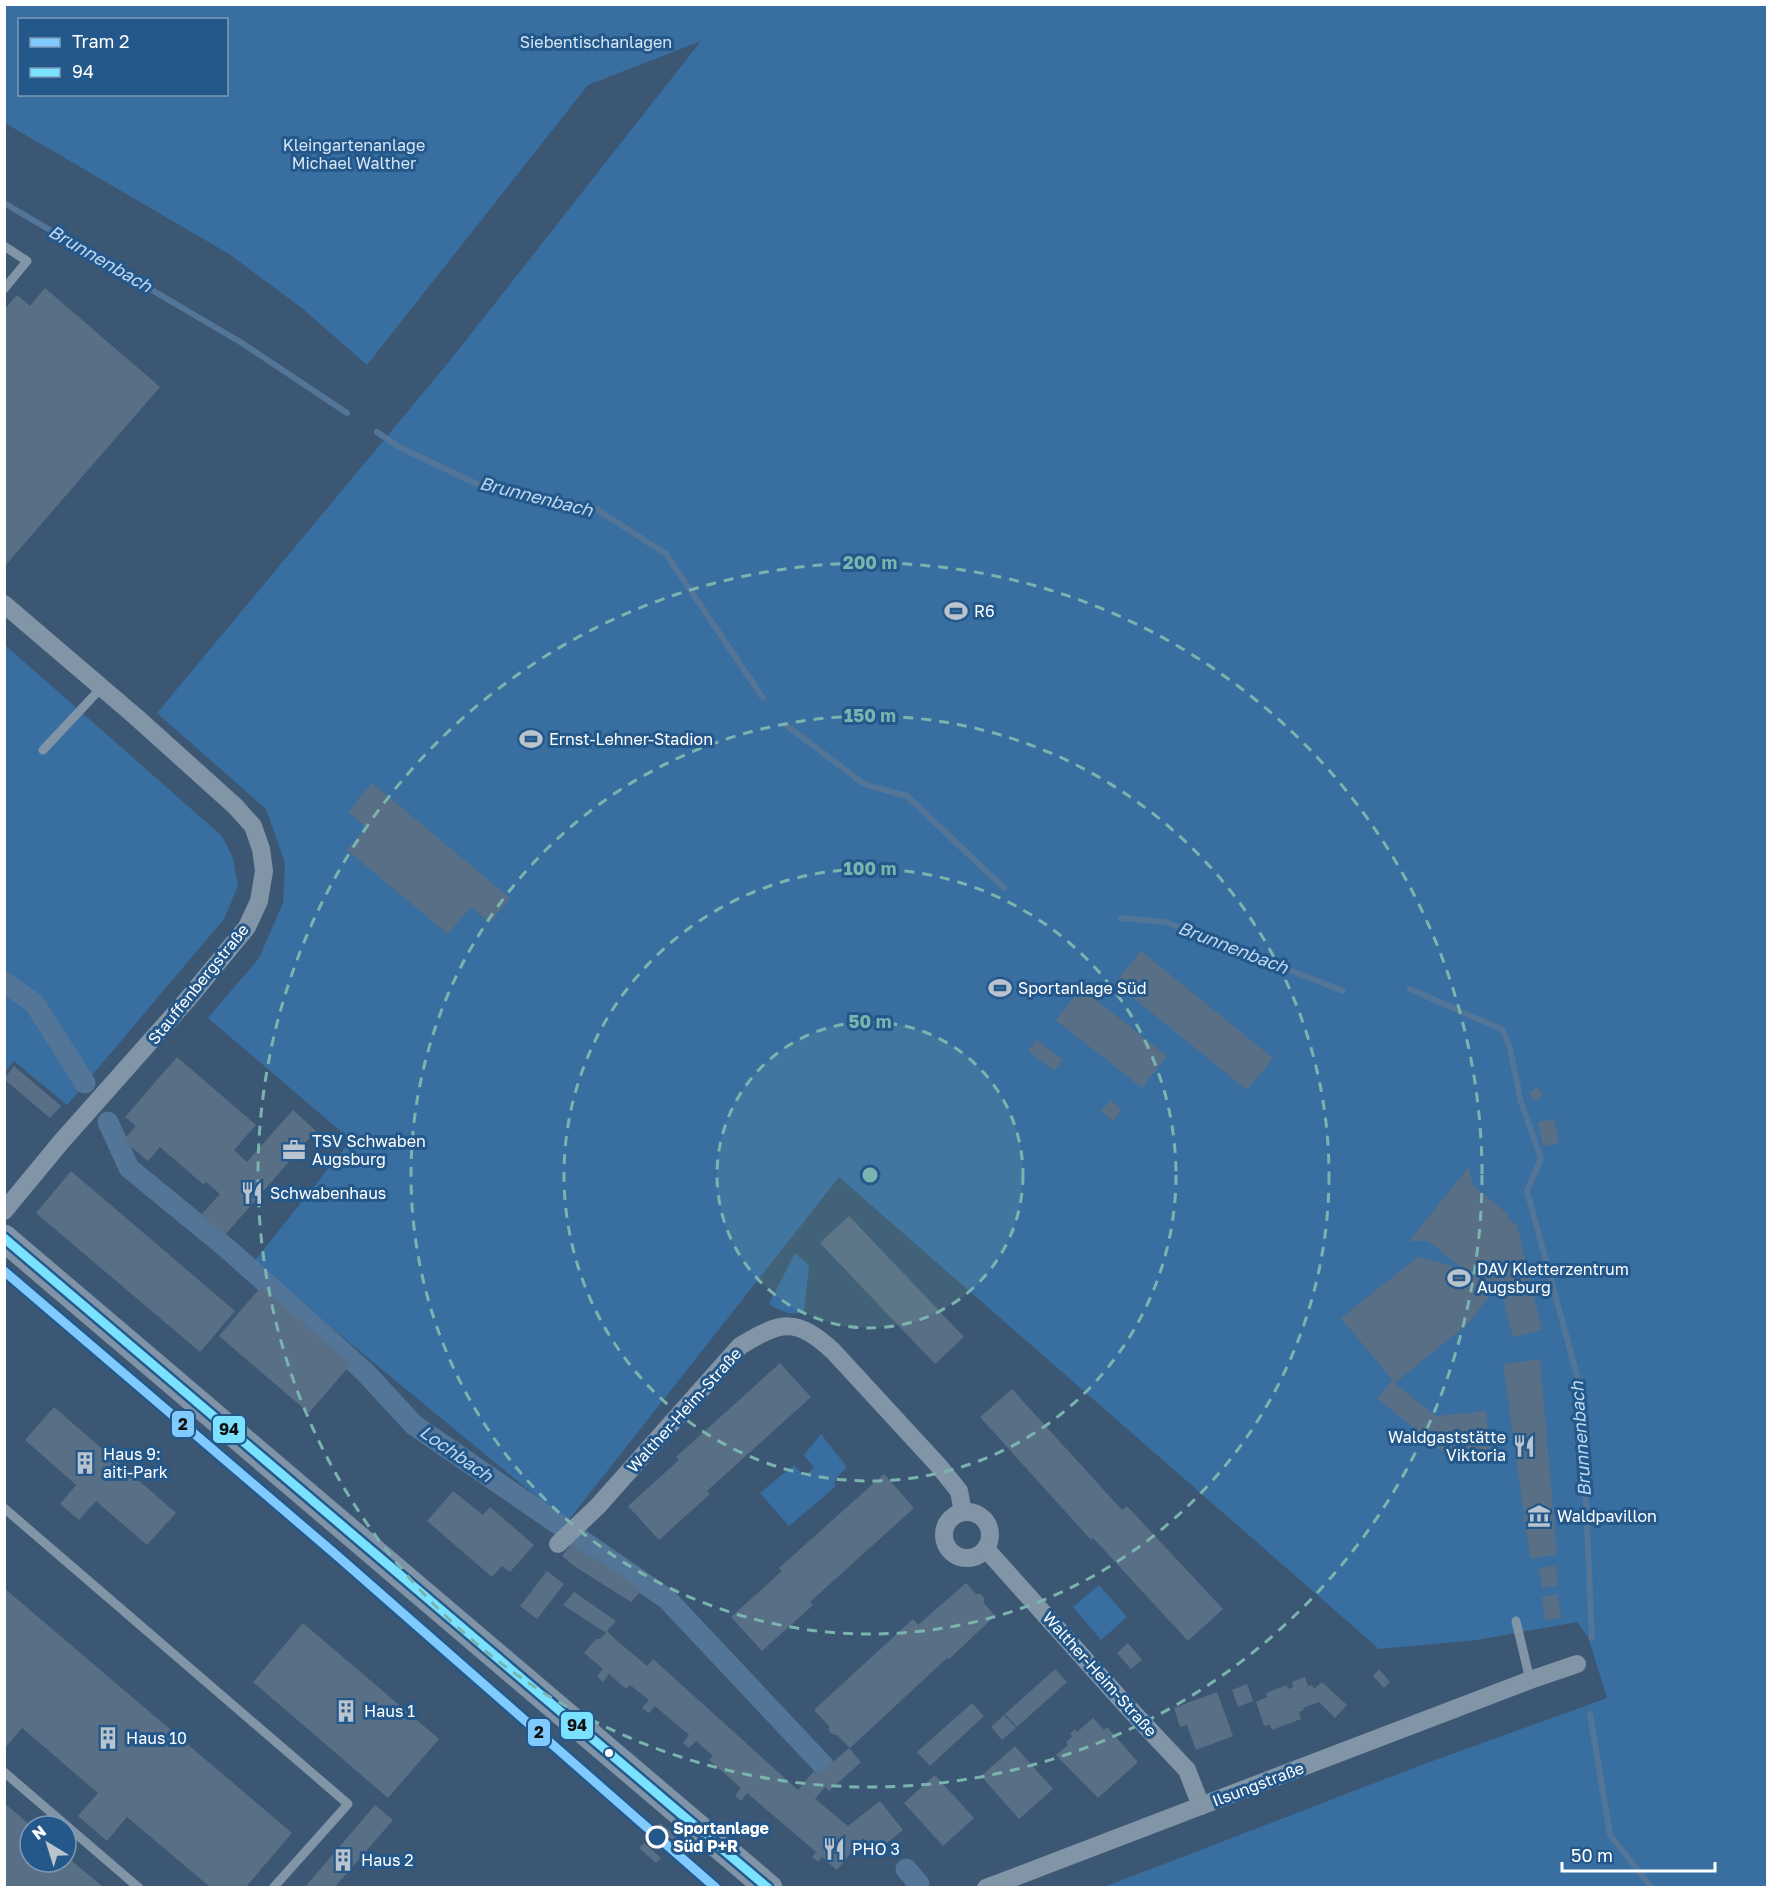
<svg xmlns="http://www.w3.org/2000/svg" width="1772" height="1892" font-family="'Golos Text',sans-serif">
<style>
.green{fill:#396ea0;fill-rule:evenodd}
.water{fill:#537598}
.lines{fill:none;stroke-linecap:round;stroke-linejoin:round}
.stream{stroke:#537598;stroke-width:6}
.canal{stroke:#537598;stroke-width:21}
.building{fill:#596f85}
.service{stroke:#8295a7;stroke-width:9}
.minor{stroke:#8295a7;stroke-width:18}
.primary{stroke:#8193a6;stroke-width:27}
.bus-1-casing{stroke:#24588a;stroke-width:14}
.bus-1{stroke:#7ae2fe;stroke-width:9}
.tram-1-casing{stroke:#24588a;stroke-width:14}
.tram-1{stroke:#80caff;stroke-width:9}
.ring{fill:none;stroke:#7bb4af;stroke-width:3;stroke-dasharray:10 8}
.bus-dot{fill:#fff;stroke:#24588a;stroke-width:2}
.stop-dot{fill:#24588a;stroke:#fff;stroke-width:3}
.labels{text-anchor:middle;stroke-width:6;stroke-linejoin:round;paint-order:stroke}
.park-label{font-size:16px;fill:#d6e7f8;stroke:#24588a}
.poi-label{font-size:16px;fill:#fff;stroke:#24588a;text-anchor:start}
.street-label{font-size:16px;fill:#fff;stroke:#24588a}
.stop-label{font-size:16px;font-weight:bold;fill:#fff;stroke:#24588a;text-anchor:start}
.water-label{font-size:18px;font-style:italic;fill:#bdd8f1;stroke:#24588a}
.centre{fill:#7bb4af;stroke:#24588a;stroke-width:3}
.ring-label{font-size:18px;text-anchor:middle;font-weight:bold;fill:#7bb4af;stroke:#24588a;stroke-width:6;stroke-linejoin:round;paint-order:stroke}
.line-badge{stroke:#24588a;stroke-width:2}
.pale-badge-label{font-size:16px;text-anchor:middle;font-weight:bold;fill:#111}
</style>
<rect width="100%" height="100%" fill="#3b5773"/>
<!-- green -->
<g class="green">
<path d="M4,5H1767V1887H1104L1416,1767L1607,1698L1588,1637L1577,1622L1477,1640L1379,1649L839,1177L567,1522L253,1263L351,1140L208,1018L259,958L283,903L285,863L266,809L157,713L452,358L701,41L588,85L367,365L303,309L229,254L5,123ZM20,20H226V94H20Z"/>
<polygon points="5,645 222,836 233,858 238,886 224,919 67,1105 14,1061 5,1072"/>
<path d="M795,1253L809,1265L804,1312C791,1316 780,1311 769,1304Z"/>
<polygon points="821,1434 847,1467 835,1479 835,1487 789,1526 760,1493 794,1465 804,1476 814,1468 804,1455"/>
<polygon points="1099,1585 1127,1617 1101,1640 1073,1607"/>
</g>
<!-- water -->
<polygon class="water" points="440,1442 449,1443 473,1460 489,1465 531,1497 552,1519"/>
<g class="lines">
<!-- stream -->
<g class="stream">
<polyline points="4,203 242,343 347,413"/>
<polyline points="377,432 399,447 479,485 593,507 666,554 763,698"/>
<polyline points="786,725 864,784 907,796 1004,888"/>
<polyline points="1121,918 1166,922 1343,991"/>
<polyline points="1410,989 1503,1030 1510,1048 1521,1102 1541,1158 1527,1191 1581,1390 1592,1638"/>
<polyline points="1590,1714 1610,1835 1652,1888"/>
</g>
<!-- canal -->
<g class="canal">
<polyline points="4,982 34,1003 85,1083"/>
<polyline points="108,1122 129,1168 229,1250 365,1372 414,1425 667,1599 824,1766"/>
<polyline points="906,1869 919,1884"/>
</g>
</g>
<!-- building -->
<g class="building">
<polygon points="45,288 160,387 4,567 4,310 17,295 30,306"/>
<polygon points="372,783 510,898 490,923 471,907 448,934 347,850 366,827 348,812"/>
<polygon points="1141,951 1273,1058 1247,1090 1115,983"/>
<polygon points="1081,988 1167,1056 1142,1088 1056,1020"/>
<polygon points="1037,1040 1063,1060 1054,1071 1028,1051"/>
<polygon points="177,1057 256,1125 234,1150 247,1162 293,1110 316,1131 225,1235 201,1215 220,1194 206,1182 204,1185 160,1147 148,1161 123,1140 136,1126 125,1117"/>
<polygon points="14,1066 61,1106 50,1118 4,1079"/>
<polygon points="1538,1087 1543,1095 1535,1101 1529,1093"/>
<polygon points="1110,1100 1122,1110 1113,1121 1101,1111"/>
<polygon points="1554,1119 1559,1143 1543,1146 1538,1122"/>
<polygon points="1469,1167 1473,1185 1509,1215 1507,1218 1517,1225 1542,1330 1513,1337 1499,1282 1470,1322 1395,1383 1341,1318 1418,1257 1463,1269 1428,1241 1409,1241"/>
<polygon points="71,1171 235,1311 200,1352 36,1213"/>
<polygon points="849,1216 964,1337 935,1364 820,1243"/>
<polygon points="261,1287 351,1364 309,1413 219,1336"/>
<polygon points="1540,1359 1557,1555 1530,1558 1503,1364"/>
<polygon points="780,1363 811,1397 707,1491 710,1494 659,1540 628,1506 679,1460 676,1457"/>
<polygon points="1392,1381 1436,1416 1486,1411 1491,1456 1452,1460 1377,1398"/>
<polygon points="1012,1389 1122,1510 1127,1506 1223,1609 1188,1641 1093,1538 1091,1540 980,1417"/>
<polygon points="54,1407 176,1513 147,1545 96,1501 79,1520 60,1504 76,1485 25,1440"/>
<polygon points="884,1474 914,1508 810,1602 813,1605 762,1651 731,1617 782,1571 779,1568"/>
<polygon points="453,1491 483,1515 490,1507 534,1545 510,1572 502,1566 492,1577 427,1521"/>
<polygon points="572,1543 578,1549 600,1561 642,1590 631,1602 574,1566 562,1556"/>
<polygon points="1556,1566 1558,1586 1542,1588 1539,1568"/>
<polygon points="547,1571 564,1584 537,1619 520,1606"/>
<polygon points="966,1583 976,1594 981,1594 984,1598 984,1603 995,1616 949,1659 947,1658 850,1748 837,1735 832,1734 829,1731 829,1726 814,1710 913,1619 918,1625"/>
<polygon points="4,1588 292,1833 246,1887 210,1887 127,1817 107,1841 78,1816 98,1793 22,1728 4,1749"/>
<polygon points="574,1592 616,1621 607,1631 615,1639 647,1666 653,1659 798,1790 814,1771 818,1775 849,1748 861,1762 829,1791 825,1787 815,1799 848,1826 880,1801 903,1830 878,1850 863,1838 837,1870 822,1857 818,1862 812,1857 816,1852 747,1793 741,1801 735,1796 741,1788 709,1760 713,1756 696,1741 689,1748 683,1743 689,1735 655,1706 649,1713 642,1708 649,1700 630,1685 626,1689 609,1674 603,1682 597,1676 603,1669 584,1653 596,1639 600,1639 606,1633 563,1605"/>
<polygon points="1558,1594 1561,1618 1545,1620 1542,1597"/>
<polygon points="303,1623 439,1739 388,1798 253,1682"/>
<polygon points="1128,1643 1142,1660 1131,1669 1117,1653"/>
<polygon points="1055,1669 1067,1682 1017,1727 1005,1714"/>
<polygon points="1379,1669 1390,1682 1384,1688 1373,1676"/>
<polygon points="1305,1677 1308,1686 1312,1685 1314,1689 1322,1682 1347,1705 1335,1718 1319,1702 1303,1708 1304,1710 1299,1712 1301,1719 1272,1730 1270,1725 1264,1726 1256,1702 1267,1697 1266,1693 1287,1685 1288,1689 1293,1687 1292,1682"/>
<polygon points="1247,1684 1253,1701 1238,1707 1232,1690"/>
<polygon points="1217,1692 1233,1736 1196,1750 1187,1725 1180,1727 1174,1708"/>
<polygon points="972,1703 984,1716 930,1766 917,1752"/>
<polygon points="1004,1715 1016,1728 1002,1740 991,1727"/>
<polygon points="1093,1718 1104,1730 1107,1727 1138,1762 1098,1798 1056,1755 1068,1745 1066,1742 1073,1736 1070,1734 1075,1729 1077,1732"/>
<polygon points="1015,1746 1053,1789 1019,1819 981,1776"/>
<polygon points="935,1775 974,1818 943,1846 904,1803"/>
<polygon points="4,1803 30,1825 30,1862 66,1862 66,1856 103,1887 4,1887"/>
<polygon points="375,1805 393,1820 335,1887 305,1887"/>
<polygon points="660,1823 678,1837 675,1842 657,1827"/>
<polygon points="644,1843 661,1858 656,1863 639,1848"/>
</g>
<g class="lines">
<!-- service -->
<g class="service">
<polyline points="4,246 27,261 4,289"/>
<polyline points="43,750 102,687"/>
<polyline points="4,1508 348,1804 273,1888"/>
<polyline points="1516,1621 1530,1680"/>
<polyline points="4,1772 139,1888"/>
</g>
<!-- minor -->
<g class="minor">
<polyline points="4,604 135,716 235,806 253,826 261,849 264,871 259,901 247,927 187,1000 61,1142 4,1211"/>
<circle cx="967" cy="1535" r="23"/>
<path d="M558,1544L598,1506L740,1346C781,1321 796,1317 833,1351L938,1465L959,1491L963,1512"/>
<polyline points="986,1549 1124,1703 1187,1770 1201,1806"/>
<polyline points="986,1888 1530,1680 1577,1664"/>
</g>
<!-- primary -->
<polyline class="primary" points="4,1238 769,1888"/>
<!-- bus-1 casing -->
<g class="bus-1-casing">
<polyline id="bus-1" points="4,1238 768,1888"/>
</g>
<!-- bus-1 -->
<use href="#bus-1" class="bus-1"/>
<!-- tram-1 casing -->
<g class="tram-1-casing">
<polyline id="tram-1" points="4,1271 334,1553 716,1888"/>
</g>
<!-- tram-1 -->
<use href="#tram-1" class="tram-1"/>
</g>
<!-- distance rings -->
<circle cx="870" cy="1175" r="153" fill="#7bb4af" fill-opacity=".12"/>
<g class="ring">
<circle cx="870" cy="1175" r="153"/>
<circle cx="870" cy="1175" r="306"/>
<circle cx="870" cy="1175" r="459"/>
<circle cx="870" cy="1175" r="612"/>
</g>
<!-- icons -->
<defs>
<g id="stadium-bare" transform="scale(1.8)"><path d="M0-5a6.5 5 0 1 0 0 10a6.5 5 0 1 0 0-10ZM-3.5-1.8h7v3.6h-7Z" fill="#bac4ce" stroke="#24588a" stroke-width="2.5" paint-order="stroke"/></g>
<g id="office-bare" transform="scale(1.8)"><path d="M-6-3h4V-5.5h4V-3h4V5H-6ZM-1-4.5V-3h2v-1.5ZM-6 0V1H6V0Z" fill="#bac4ce" stroke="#24588a" stroke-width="2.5" paint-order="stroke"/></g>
<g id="restaurant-bare" transform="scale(1.8)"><path d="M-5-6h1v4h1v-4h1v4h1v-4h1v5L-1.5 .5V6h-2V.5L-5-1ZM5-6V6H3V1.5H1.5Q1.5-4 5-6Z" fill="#bac4ce" stroke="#24588a" stroke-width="2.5" paint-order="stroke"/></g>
<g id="building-bare" transform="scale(1.8)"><path d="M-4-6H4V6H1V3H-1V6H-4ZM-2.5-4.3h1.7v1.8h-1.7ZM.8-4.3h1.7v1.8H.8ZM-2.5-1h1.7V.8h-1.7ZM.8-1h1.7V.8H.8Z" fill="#bac4ce" stroke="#24588a" stroke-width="2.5" paint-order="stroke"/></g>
<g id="museum-bare" transform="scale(1.8)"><path d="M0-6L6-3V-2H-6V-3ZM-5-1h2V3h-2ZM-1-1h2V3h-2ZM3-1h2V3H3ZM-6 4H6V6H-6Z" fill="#bac4ce" stroke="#24588a" stroke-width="2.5" paint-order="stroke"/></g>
</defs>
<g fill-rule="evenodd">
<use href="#stadium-bare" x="956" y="611"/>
<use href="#stadium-bare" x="531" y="739"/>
<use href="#stadium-bare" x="1000" y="988"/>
<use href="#office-bare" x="294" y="1150"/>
<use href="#restaurant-bare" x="252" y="1193"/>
<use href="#stadium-bare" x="1459" y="1278"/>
<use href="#restaurant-bare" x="1524" y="1446"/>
<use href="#building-bare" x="85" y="1463"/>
<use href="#museum-bare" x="1539" y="1516"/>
<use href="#building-bare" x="346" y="1711"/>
<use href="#building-bare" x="108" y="1738"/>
<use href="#restaurant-bare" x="834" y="1849"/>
<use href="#building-bare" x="343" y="1860"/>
</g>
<!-- markers -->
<circle class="bus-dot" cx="609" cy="1753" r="5"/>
<circle class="stop-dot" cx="657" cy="1837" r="10"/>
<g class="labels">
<!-- park labels -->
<g class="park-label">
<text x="596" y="48">Siebentischanlagen</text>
<text x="354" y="151">Kleingartenanlage<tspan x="354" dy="18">Michael Walther</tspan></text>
</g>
<!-- poi labels -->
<g class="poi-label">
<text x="974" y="617">R6</text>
<text x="549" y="745">Ernst-Lehner-Stadion</text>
<text x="1018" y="994">Sportanlage Süd</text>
<text x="312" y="1147">TSV Schwaben<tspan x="312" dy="18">Augsburg</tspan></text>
<text x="270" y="1199">Schwabenhaus</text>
<text x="1477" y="1275">DAV Kletterzentrum<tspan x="1477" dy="18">Augsburg</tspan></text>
<text x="1506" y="1443" text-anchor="end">Waldgaststätte<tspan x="1506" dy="18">Viktoria</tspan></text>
<text x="103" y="1460">Haus 9:<tspan x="103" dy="18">aiti-Park</tspan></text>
<text x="1557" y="1522">Waldpavillon</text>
<text x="364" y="1717">Haus 1</text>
<text x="126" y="1744">Haus 10</text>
<text x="852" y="1855">PHO 3</text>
<text x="361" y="1866">Haus 2</text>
</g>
<!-- street labels -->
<g class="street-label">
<text transform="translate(198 984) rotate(-51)" y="6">Stauffenbergstraße</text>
<text transform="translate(684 1410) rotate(-48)" y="6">Walther-Heim-Straße</text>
<text transform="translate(1100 1674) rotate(48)" y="6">Walther-Heim-Straße</text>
<text transform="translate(1258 1784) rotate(-21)" y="6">Ilsungstraße</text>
</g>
<!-- stop labels -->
<g class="stop-label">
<text x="673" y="1834">Sportanlage<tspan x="673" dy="18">Süd P+R</tspan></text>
</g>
<!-- water labels -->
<g class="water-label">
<text transform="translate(100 259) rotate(30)" y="6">Brunnenbach</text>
<text transform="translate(536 497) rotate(14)" y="6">Brunnenbach</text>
<text transform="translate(1233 948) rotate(21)" y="6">Brunnenbach</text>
<text transform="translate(1581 1439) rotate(-94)" y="6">Brunnenbach</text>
<text transform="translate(456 1454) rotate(35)" y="6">Lochbach</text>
</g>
</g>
<circle cx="870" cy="1175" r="9" class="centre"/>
<g class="ring-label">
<text x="870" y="569">200 m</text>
<text x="870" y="722">150 m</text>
<text x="870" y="875">100 m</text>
<text x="870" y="1028">50 m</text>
</g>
<g class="line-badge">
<rect x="171" y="1410" width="24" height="28" rx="6" fill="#80caff"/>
<rect x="212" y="1415" width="34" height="29" rx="6" fill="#7ae2fe"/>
<rect x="560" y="1711" width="34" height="29" rx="6" fill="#7ae2fe"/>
<rect x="527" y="1718" width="24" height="29" rx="6" fill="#80caff"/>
</g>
<g class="pale-badge-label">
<text x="183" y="1430">2</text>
<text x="229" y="1435">94</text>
<text x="577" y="1731">94</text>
<text x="539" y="1738">2</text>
</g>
<!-- border -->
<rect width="1772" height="1892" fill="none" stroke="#ffffff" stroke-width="12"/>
<!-- legend -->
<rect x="18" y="18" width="210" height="78" fill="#24588a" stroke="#7c9bb9" stroke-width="1.5"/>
<rect x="30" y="38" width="30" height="9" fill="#80caff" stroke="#7c9bb9" stroke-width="1.5"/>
<text x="72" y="48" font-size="18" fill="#ffffff">Tram 2</text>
<rect x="30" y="68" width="30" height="9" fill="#7ae2fe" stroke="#7c9bb9" stroke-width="1.5"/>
<text x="72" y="78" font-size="18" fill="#ffffff">94</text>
<!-- north arrow -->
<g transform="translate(48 1844) rotate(322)"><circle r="28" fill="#24588a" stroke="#7c9bb9" stroke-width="1.5"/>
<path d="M0-4.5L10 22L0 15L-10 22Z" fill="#bac4ce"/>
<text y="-9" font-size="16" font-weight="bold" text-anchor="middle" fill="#ffffff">N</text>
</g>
<!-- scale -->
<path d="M1562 1862v9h153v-9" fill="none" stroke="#ffffff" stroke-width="3"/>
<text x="1571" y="1862" font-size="18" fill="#ffffff" stroke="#24588a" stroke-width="4.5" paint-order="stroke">50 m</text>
</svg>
